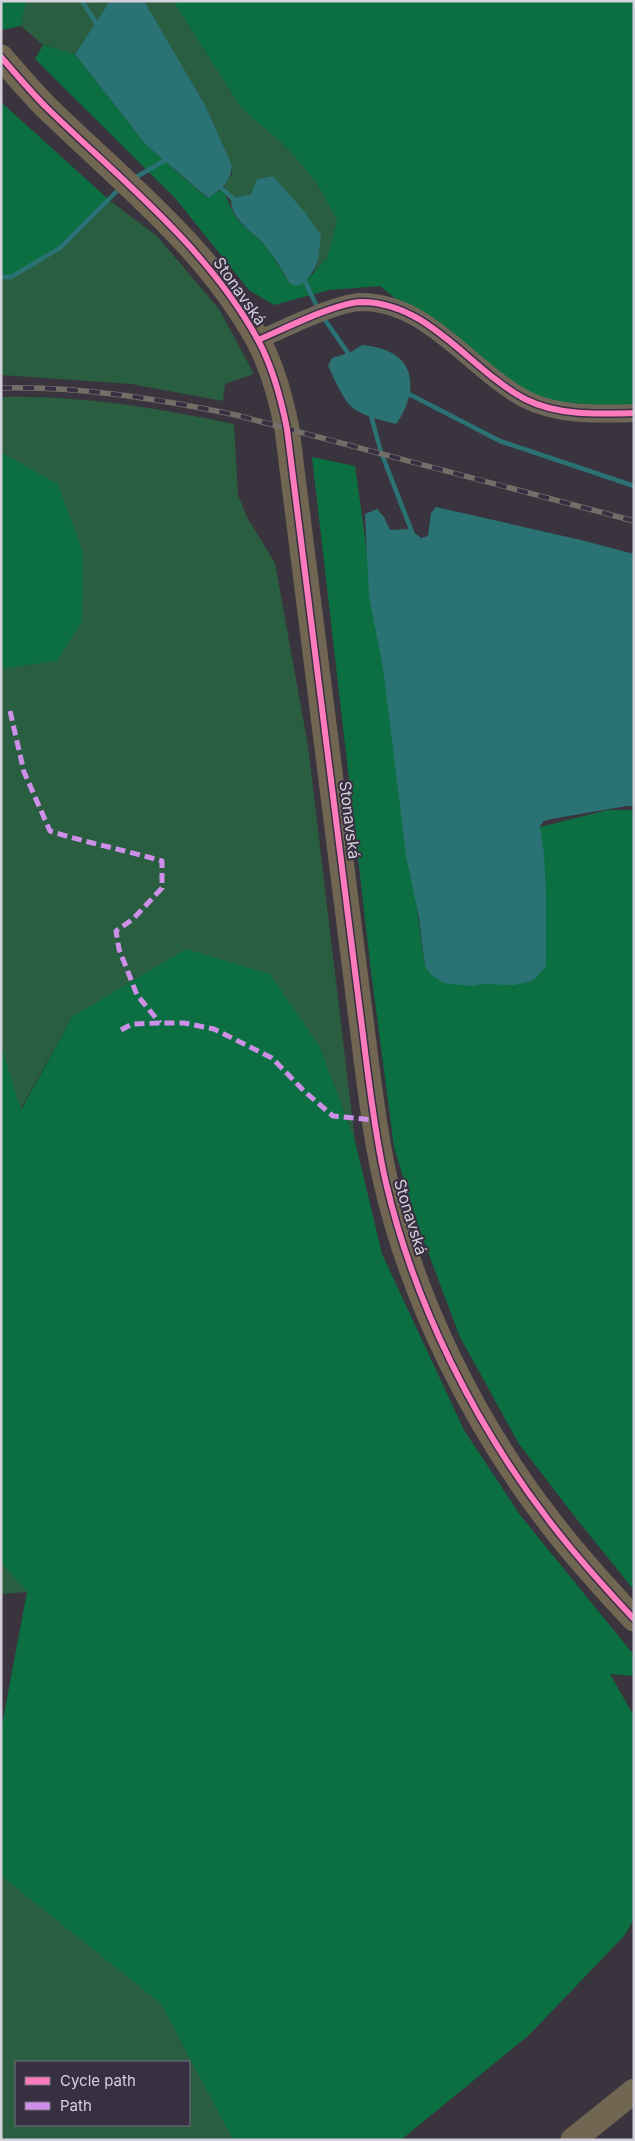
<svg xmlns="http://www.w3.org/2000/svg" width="635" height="2141" font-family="Inter,sans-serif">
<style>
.green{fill:#2a5e41;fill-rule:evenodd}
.forest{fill:#0c6f41}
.water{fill:#2a7273}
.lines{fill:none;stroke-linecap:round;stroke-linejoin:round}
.stream{stroke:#2a7273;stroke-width:4.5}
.street{stroke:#6f665a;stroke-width:18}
.secondary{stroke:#716652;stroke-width:25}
.rail-casing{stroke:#746d68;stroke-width:5.5}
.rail{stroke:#383042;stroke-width:4;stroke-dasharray:11;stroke-linecap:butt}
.quiet{stroke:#ce8fe9;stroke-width:5;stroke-dasharray:10 5;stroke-linecap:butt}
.cycleway-casing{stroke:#383042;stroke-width:9}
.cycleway{stroke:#fd7abc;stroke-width:6}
.labels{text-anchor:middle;stroke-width:4;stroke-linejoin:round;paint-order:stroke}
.street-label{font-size:16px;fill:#d5d1dc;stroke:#383042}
</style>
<rect width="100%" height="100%" fill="#39343e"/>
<!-- green -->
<g class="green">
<polygon points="26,1 110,1 75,54 43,45 21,26"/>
<polygon points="143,1 173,1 241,108 286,147 316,182 337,220 327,258 313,274 318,261 251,194 237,197 231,203 224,185 232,174 232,165 205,105"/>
<polygon points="109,200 157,236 219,309 254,374 225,384 223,401 131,384 1,375 1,277 11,277 60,248"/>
<path d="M1,397C80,395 157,408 234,424L238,495L247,517L275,563L308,746L355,1141L320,1047L72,1017L20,1110L1,1045V669L57,661L58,484L1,452Z"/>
<polygon points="1,1563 27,1592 1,1594"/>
<path d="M1,1876L161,2004L233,2140H1ZM16,2062H189V2125H16Z"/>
</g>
<!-- forest -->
<g class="forest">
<polygon points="1,1 26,1 21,26 1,30"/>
<path d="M173,1H634V413H583L499,383L380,286L329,290L274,305L249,290L175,198L35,59L43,45L75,54L146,145L207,198L222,189C228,199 231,211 238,220C247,230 258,237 267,247C275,258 282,272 290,284L313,274L327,258L337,220L316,182L286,147L241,108Z"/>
<polygon points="1,102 109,200 60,248 11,277 1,277"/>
<polygon points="1,452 58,484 83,553 82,621 57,661 1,669"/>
<polygon points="312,457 355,466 425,966 540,827 608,810 634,810 634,1590 579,1522 519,1444 460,1337 418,1226 394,1147 371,971"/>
<polygon points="186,949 270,974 320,1047 355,1141 382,1254 464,1430 520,1515 634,1655 634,1676 610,1674 634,1716 634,1919 624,1936 529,2035 401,2140 233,2140 161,2004 1,1876 1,1730 27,1592 1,1563 1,1045 21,1110 72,1017"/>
</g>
<!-- water -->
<g class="water">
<path d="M110,1H144L205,105L232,165C231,182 221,189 208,198L146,145L75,54Z"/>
<path d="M273,176L303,210L321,235C318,261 320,268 299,286L290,284C283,272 276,259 267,248C256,233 233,222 231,203L237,197L251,194L257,179Z"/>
<path d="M362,345C374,346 388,349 398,357C419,374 410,406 396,424C347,411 350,411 328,366L332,358L351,352Z"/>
<polygon points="436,507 581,540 634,554 634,806 627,806 551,819 544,821 540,826 544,854 546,893 546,966 536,978 529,982 513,985 483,984 472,986 444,983 431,975 425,966 419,918 406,855 383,668 369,596 365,514 377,509 384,517 390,530 410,529 421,538 428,536 431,513"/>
</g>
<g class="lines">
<!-- stream -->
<g class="stream">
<polyline points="82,1 98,26"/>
<polyline points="133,179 167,159"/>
<polyline points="218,185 238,203"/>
<polyline points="1,277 11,277 60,248 116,192"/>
<polyline points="303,277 318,309"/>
<polyline points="323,317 350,356"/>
<polyline points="407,393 500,441 634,486"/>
<polyline points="370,412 381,452 412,532"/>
</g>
<!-- street -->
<path class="street" d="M258,340C284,329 335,303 361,302C429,302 470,370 525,399C558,416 598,414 634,413"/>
<!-- secondary -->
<g class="secondary">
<path d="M1,57C16,74 31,92 47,108C121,180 207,247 258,340C273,368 281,398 287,429L367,1067C372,1106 377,1145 386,1183C414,1303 475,1425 550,1522C576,1556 605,1588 634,1619"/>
<polyline points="573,2140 634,2091"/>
</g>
<!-- rail casing -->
<g class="rail-casing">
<path id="rail" d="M1,388C80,386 159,399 236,415L634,521"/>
</g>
<!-- rail -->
<use href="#rail" class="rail"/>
<!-- quiet -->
<g class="quiet">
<path d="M10,711L24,772L50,831C87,843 125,850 162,861V888L133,919L116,931L119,949L137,995L160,1023"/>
<polyline points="121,1030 132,1024 160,1023 184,1023 214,1029 272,1058 305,1092 333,1116 374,1120"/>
</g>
<!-- cycleway casing -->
<g class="cycleway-casing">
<g id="cycleway">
<path d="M1,57C16,74 31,92 47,108C121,180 207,247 258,340C273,368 281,398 287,429L367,1067C372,1106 377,1145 386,1183C414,1303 475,1425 550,1522C576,1556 605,1588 634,1619"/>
<path d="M258,340C284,329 335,303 361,302C429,302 470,370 525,399C558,416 598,414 634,413"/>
</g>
</g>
<!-- cycleway -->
<use href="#cycleway" class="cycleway"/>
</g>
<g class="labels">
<!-- street labels -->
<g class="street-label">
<text transform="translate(240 291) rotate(55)" y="6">Stonavská</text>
<text transform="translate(350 820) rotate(83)" y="6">Stonavská</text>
<text transform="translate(411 1217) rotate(73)" y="6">Stonavská</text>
</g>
</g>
<!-- border -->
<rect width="635" height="2141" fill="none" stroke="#d5d1dc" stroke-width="5"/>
<!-- legend -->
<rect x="15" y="2061" width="175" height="65" fill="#383042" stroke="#777080"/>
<rect x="25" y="2077" width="25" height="8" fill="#fd7abc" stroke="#777080"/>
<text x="60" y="2086" font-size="15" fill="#d5d1dc">Cycle path</text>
<rect x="25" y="2102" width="25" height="8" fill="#ce8fe9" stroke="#777080"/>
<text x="60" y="2111" font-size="15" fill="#d5d1dc">Path</text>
</svg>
